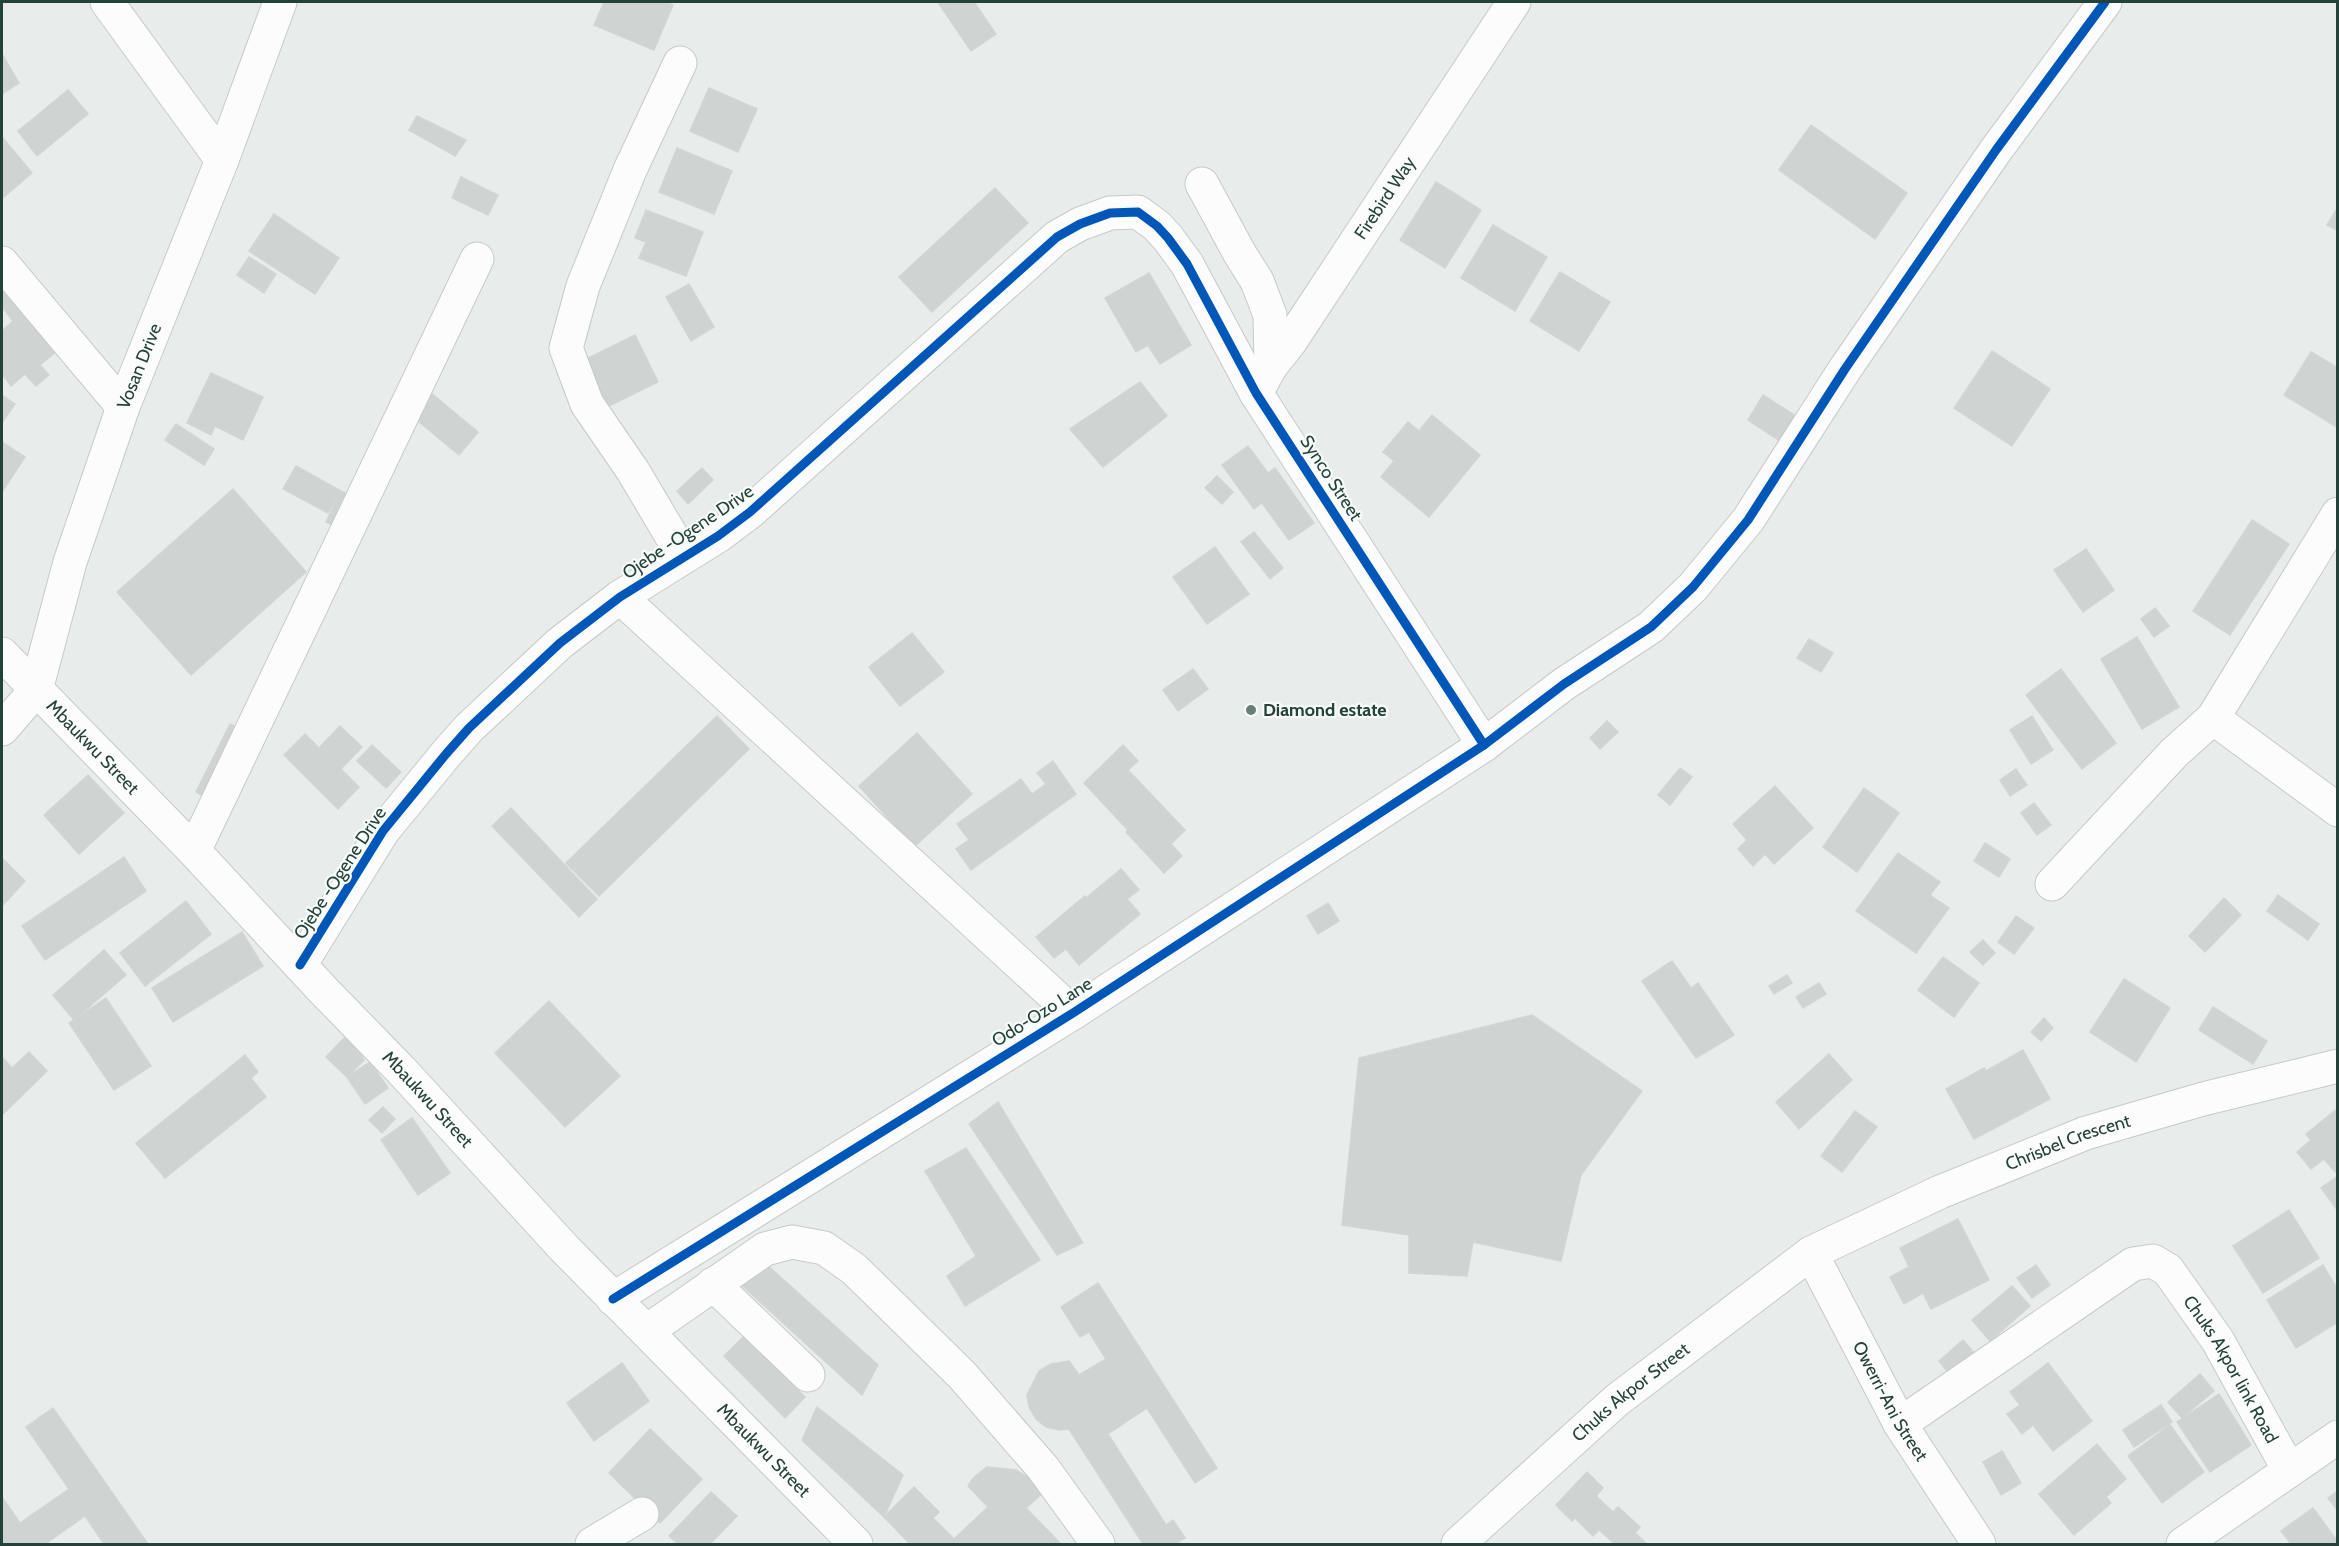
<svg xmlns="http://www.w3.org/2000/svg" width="2339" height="1546" font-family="Cabin,sans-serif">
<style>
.building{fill:#cfd4d2;stroke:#d1d6d4;stroke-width:1.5}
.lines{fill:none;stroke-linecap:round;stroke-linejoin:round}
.minor-casing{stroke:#c5cac8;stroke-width:35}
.minor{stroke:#fcfcfc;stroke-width:33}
.cycleway-casing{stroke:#f7fbf9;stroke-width:13}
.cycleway{stroke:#0057b8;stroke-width:9}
.poi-dot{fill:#697e78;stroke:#f7fbf9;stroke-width:2}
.labels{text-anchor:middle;stroke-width:4.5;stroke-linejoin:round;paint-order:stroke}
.street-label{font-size:18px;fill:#24423a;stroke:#f7fbf9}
.poi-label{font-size:18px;font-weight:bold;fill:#24423a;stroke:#f7fbf9;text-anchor:start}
</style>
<rect width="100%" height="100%" fill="#e8edeb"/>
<!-- building -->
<g class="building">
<polygon points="604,2 665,2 673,5 654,50 594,25"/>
<polygon points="942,2 974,2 996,34 971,51 939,4"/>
<polygon points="2,54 19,83 2,94"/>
<polygon points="709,88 757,109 738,152 690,131"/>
<polygon points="68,90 88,114 37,156 18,131"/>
<polygon points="417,116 466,140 455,156 409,130"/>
<polygon points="1811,125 1907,193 1875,239 1779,170"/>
<polygon points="3,138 32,173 4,197 2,194"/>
<polygon points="677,148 732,171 714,214 659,192"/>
<polygon points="461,177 498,195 488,215 452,198"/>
<polygon points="1436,182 1481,210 1445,268 1400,240"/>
<polygon points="995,188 1028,223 932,312 899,277"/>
<polygon points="2338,207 2338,231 2327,225"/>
<polygon points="646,210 703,232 686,276 639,258 646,242 635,238"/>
<polygon points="274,214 339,258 315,294 249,251"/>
<polygon points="1493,225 1547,257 1515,311 1461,278"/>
<polygon points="249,257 276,274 264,293 237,275"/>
<polygon points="1560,272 1610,302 1579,351 1530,321"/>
<polygon points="1149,273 1191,345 1160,364 1148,345 1136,352 1105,298"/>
<polygon points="689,284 714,327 691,341 666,297"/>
<polygon points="2,286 63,346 40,365 49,375 36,386 25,374 11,386 2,374 2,331 13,321 2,307"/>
<polygon points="635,335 658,382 607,407 584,360"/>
<polygon points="1992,351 2050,389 2012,446 1954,408"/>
<polygon points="2311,352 2338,368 2338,428 2284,395"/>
<polygon points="211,373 263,397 243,440 215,426 211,435 187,423"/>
<polygon points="1140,382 1167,416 1103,467 1070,429"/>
<polygon points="431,393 478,432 459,455 412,416"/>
<polygon points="2,395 15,404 2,423"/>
<polygon points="1763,395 1796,416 1780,441 1748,420"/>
<polygon points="1432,415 1480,455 1429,517 1381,477 1394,461 1383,452 1408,422 1419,431"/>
<polygon points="176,424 214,449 204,465 165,440"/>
<polygon points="2,442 25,457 2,492"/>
<polygon points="1248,446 1268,473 1275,468 1314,523 1289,540 1262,503 1254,509 1222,465"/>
<polygon points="296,466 341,491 328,513 283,489"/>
<polygon points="702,468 713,480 688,504 677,491"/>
<polygon points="1217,476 1233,492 1222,504 1205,488"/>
<polygon points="233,489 306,572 191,675 117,592"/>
<polygon points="341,491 355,498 340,529 326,522"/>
<polygon points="2252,520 2289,544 2230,635 2193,611"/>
<polygon points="1254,532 1283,568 1270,579 1241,542"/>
<polygon points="1215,547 1249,594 1207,624 1173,577"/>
<polygon points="2086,549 2114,590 2083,612 2054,570"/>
<polygon points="2155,608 2169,626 2154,637 2141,619"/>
<polygon points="912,633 944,672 900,706 869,667"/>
<polygon points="2137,637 2179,707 2142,729 2101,659"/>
<polygon points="1809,639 1833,653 1821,672 1797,658"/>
<polygon points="1193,669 1208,689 1178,711 1163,690"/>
<polygon points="2061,669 2116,743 2082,769 2026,695"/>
<polygon points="717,716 749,749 599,896 566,863"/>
<polygon points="2032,716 2053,750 2031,764 2010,730"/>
<polygon points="1607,721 1618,732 1600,749 1590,738"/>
<polygon points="230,724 245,732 210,800 196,792"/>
<polygon points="340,726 362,747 341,769 359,787 338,809 284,755 305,734 319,748"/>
<polygon points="917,733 972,794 914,847 859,786"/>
<polygon points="372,745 401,772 386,788 357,761"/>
<polygon points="1123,745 1138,761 1128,770 1185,830 1171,844 1182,856 1164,873 1126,832 1128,830 1084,783"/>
<polygon points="1053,761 1076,794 971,870 956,849 969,840 957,824 1021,779 1032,794 1046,784 1037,773"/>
<polygon points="1680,768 1692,777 1670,805 1658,795"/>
<polygon points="2016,769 2027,785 2010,796 2000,780"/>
<polygon points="88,775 124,813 79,854 44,815"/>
<polygon points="1775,786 1813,828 1774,864 1765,854 1753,866 1738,849 1747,840 1733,824"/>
<polygon points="1864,788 1899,813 1857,872 1823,847"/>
<polygon points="2034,803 2051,825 2037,835 2021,813"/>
<polygon points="511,808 597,899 579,917 492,826"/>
<polygon points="1985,843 2010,859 1999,877 1974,861"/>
<polygon points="1898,853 1940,882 1930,895 1949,908 1916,953 1856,911"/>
<polygon points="124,857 146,891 45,960 22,926"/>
<polygon points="2,858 25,881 2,906"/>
<polygon points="1121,869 1139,890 1127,899 1140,914 1079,965 1066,949 1054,958 1036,937 1085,896 1086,898"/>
<polygon points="2278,895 2319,924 2308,940 2267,911"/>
<polygon points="2224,898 2241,915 2205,952 2189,936"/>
<polygon points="186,901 211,934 145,986 120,953"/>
<polygon points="1328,903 1339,921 1318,934 1307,916"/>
<polygon points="2016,916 2034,928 2014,954 1998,942"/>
<polygon points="242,932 263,966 173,1022 152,988"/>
<polygon points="1983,940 1995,953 1983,965 1970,952"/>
<polygon points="104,950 126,975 74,1020 53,995"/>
<polygon points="1943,957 1979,983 1954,1017 1918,990"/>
<polygon points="1672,961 1691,988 1698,983 1734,1035 1696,1058 1642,981"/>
<polygon points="1787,975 1792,983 1774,994 1769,986"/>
<polygon points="2124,979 2170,1008 2136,1062 2090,1032"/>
<polygon points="1819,983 1826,994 1803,1008 1796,997"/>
<polygon points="106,998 151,1066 114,1090 69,1023"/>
<polygon points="549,1001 620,1076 565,1127 495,1053"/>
<polygon points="2213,1007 2267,1041 2253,1064 2199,1030"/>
<polygon points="1532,1015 1642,1091 1581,1175 1561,1261 1473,1242 1467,1276 1409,1273 1409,1235 1342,1225 1359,1058"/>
<polygon points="2044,1018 2053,1028 2041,1041 2031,1032"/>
<polygon points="349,1033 364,1060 347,1077 326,1057"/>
<polygon points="2023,1050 2050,1099 1974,1139 1946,1089 1984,1068 1986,1071"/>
<polygon points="29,1052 47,1071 2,1115 2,1057 12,1068"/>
<polygon points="1829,1054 1852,1080 1799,1129 1776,1102"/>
<polygon points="245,1055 258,1072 251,1078 266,1097 165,1178 136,1143"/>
<polygon points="370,1062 388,1088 365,1104 347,1077"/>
<polygon points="998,1102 1083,1243 1057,1255 969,1124"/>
<polygon points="383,1107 395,1119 382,1133 369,1120"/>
<polygon points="2338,1108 2338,1170 2335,1172 2324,1159 2311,1169 2297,1152 2311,1140 2306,1134"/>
<polygon points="1855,1111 1877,1127 1842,1172 1821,1156"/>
<polygon points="412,1118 450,1173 418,1195 381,1140"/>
<polygon points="966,1148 1040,1260 965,1306 947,1276 976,1256 925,1171"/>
<polygon points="2338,1176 2338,1211 2321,1188"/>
<polygon points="2289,1210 2319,1258 2263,1293 2233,1246"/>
<polygon points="1958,1219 1989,1280 1931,1309 1923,1293 1904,1304 1890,1277 1909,1267 1900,1248"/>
<polygon points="765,1263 878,1365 862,1395 736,1280"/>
<polygon points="2036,1265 2050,1285 2032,1298 2017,1278"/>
<polygon points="2323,1265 2338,1290 2338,1322 2296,1348 2267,1300"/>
<polygon points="1098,1283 1217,1468 1195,1483 1147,1408 1108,1434 1166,1525 1173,1520 1185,1538 1175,1544 1143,1544 1069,1429 1059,1430 1046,1427 1036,1419 1029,1407 1027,1395 1039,1371 1051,1364 1069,1361 1079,1375 1106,1359 1089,1332 1080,1337 1061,1307"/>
<polygon points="2012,1286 2030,1306 1990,1341 1972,1320"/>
<polygon points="744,1336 805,1397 785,1418 724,1356"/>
<polygon points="1963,1340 1976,1355 1951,1376 1939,1361"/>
<polygon points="622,1363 649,1401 594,1441 567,1403"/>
<polygon points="2048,1363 2092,1421 2053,1451 2033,1425 2022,1434 2007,1414 2020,1405 2010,1392"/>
<polygon points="2200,1374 2214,1391 2182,1418 2168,1402"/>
<polygon points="2219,1394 2251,1445 2210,1472 2177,1422"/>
<polygon points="2161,1405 2172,1422 2134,1447 2123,1430"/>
<polygon points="817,1407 903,1475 884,1517 802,1440"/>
<polygon points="53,1408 148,1544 104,1544 85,1516 45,1544 2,1544 2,1497 20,1523 69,1489 26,1427"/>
<polygon points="2170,1425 2204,1472 2162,1503 2128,1456"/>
<polygon points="650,1429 702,1479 660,1523 609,1473"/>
<polygon points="2097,1444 2126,1479 2106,1497 2111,1503 2074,1535 2039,1494"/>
<polygon points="2002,1451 2021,1483 2001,1495 1983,1462"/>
<polygon points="987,1467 1016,1470 1047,1489 1026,1508 1061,1544 910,1544 884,1517 914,1487 939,1512 933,1518 954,1539 988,1507 968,1486 973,1478"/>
<polygon points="1587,1472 1603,1488 1596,1496 1613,1512 1618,1507 1640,1527 1635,1533 1647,1544 1615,1544 1599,1530 1593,1536 1575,1518 1572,1521 1556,1505"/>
<polygon points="2338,1491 2338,1511 2328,1498"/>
<polygon points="711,1492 737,1516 710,1544 678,1544 669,1536"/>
<polygon points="2313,1508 2338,1542 2338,1544 2291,1544 2281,1531"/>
</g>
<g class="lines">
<!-- minor casing -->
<g class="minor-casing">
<g id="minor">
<polyline points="107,2 222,160"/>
<polyline points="680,63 630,170 583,286 566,348 587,404 633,471 684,557"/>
<polyline points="1202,184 1240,254 1257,281 1270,315 1271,366"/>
<polyline points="2,263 123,407"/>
<path id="s1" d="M1256,393L1271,366L1290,342L1514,2"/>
<polyline points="620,597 1073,1013"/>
<path id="s2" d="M2,654L194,851L323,990L401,1070L564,1248L856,1544"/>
<polyline points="2213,718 2338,810"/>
<path id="s3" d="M2,729L36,690L70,562L123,407L222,160L280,2"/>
<polyline points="194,851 477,259"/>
<polyline points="2052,884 2174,753 2213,718 2338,514"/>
<polyline points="300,965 383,831 446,754 469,728 560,643 620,597 718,536 750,512 1057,237 1080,224 1110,213 1138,212 1157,226 1168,238 1187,264 1256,393 1484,745"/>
<path id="s4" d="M1811,1253L1900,1424L1979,1544"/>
<polyline points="713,1284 808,1375"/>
<polyline points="613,1299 1073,1013 1484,745 1564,684 1651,627 1693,587 1748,520 1845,369 1996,150 2105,2"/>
<polyline points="647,1331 765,1249 792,1242 824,1248 854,1269 962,1375 1043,1468 1098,1544"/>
<path id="s5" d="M1900,1424L2133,1264L2153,1261L2168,1270L2218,1341L2289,1470"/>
<polyline points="592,1544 642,1514"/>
<path id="s6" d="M1458,1544L1617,1400L1811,1253L1940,1192L2086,1133L2203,1099L2338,1066"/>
<polyline points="2183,1544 2338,1437"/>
</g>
</g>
<!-- minor -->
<use href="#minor" class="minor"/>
<!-- cycleway casing -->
<g class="cycleway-casing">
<g id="cycleway">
<polyline points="300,965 383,831 446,754 469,728 560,643 620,597 718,536 750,512 1057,237 1080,224 1110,213 1138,212 1157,226 1168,238 1187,264 1256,393 1484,745"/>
<polyline points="613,1299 1073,1013 1484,745 1564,684 1651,627 1693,587 1748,520 1845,369 1996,150 2105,2"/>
</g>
</g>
<!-- cycleway -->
<use href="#cycleway" class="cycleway"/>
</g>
<!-- markers -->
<circle class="poi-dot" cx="1251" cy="710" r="6"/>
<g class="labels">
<!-- street labels -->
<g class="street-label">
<text dy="6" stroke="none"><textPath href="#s1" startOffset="234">Firebird Way</textPath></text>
<text dy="6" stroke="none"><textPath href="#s3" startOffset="392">Vosan Drive</textPath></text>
<text transform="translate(1331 478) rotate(57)" y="6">Synco Street</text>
<text transform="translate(688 532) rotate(-34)" y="6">Ojebe -Ogene Drive</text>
<text dy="6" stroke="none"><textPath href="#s2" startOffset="130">Mbaukwu Street</textPath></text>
<text transform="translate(340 873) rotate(-57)" y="6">Ojebe -Ogene Drive</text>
<text transform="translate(1042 1012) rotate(-32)" y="6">Odo-Ozo Lane</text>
<text dy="6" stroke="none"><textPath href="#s2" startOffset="616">Mbaukwu Street</textPath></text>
<text dy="6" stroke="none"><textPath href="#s6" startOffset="738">Chrisbel Crescent</textPath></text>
<text dy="6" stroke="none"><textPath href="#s5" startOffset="438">Chuks Akpor link Road</textPath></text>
<text dy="6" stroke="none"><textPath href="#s6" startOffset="230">Chuks Akpor Street</textPath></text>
<text dy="6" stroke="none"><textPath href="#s4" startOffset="168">Owerri-Ani Street</textPath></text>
<text dy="6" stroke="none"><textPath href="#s2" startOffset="1102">Mbaukwu Street</textPath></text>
</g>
<!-- poi labels -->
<g class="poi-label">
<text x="1263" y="716">Diamond estate</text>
</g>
</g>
<!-- border -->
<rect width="2339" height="1546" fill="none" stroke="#24423a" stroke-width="6"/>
</svg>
